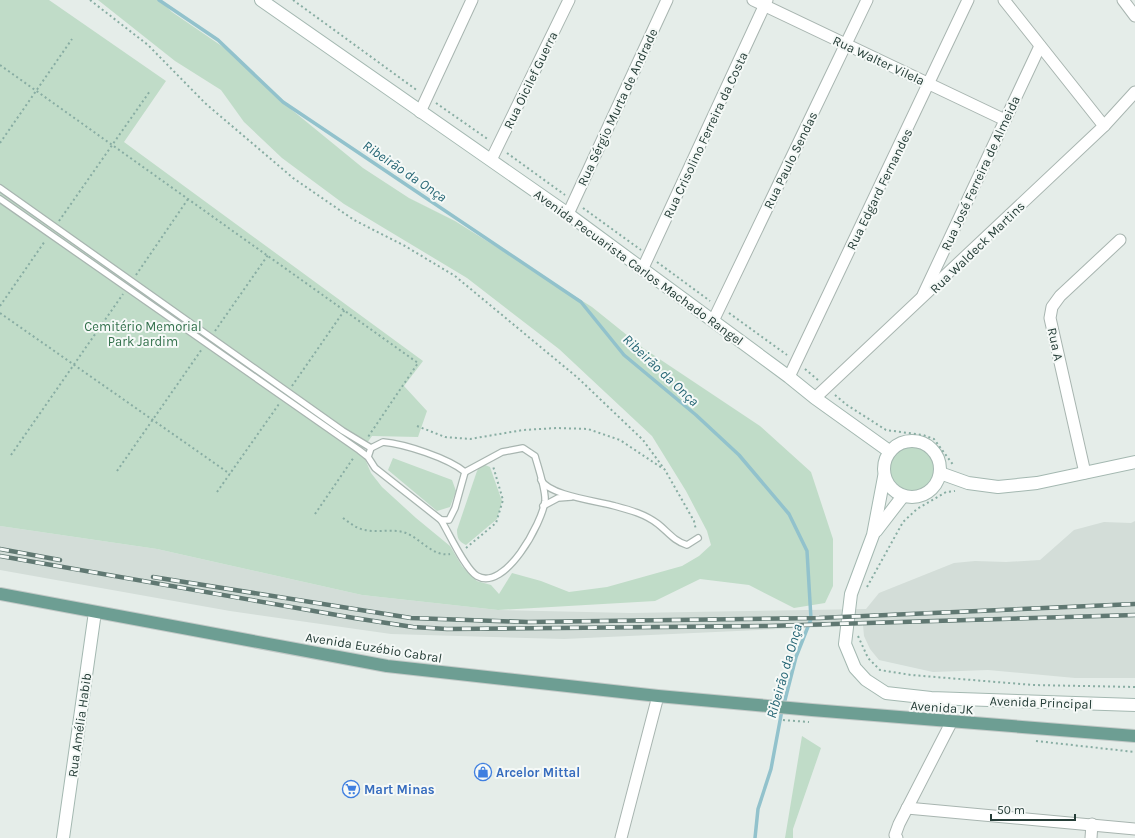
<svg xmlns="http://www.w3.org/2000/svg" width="1135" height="838" font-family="Karla,sans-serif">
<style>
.built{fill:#d3ddd8}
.green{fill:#c0dcc8}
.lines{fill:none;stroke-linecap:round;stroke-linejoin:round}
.stream{stroke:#92c2cc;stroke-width:3.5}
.lane-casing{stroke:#a8b5b0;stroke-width:8}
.street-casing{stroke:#a8b5b0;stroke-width:13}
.secondary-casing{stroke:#a4b8b1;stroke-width:14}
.primary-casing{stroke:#c2c9c7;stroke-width:14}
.path{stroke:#88ada3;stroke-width:2;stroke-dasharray:2 3;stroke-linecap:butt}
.lane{stroke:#fff;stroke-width:5.5}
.street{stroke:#fff;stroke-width:11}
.secondary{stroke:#fff;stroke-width:12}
.primary{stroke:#6d9e93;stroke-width:12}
.rail-casing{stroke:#607872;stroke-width:4.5}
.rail{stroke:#f5f9f7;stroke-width:3;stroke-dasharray:9;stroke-linecap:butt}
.labels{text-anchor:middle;stroke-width:4;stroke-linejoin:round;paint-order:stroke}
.street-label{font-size:13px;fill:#253d37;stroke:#f5f9f7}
.park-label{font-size:13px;fill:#33714c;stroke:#f5f9f7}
.shop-label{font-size:13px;font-weight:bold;fill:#366cbe;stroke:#f5f9f7;text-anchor:start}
.water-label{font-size:14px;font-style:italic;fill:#246574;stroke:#f5f9f7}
</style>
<rect width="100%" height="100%" fill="#e5ede9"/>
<!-- built -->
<polygon class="built" points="1135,521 1135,678 1075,678 988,670 933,672 879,660 870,649 864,636 863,625 564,639 391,634 230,611 0,570 0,526 157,549 362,595 498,610 631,613 866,609 879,593 954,563 975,561 1006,562 1040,560 1074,530 1104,522 1131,523"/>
<!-- green -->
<g class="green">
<polygon points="0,0 49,0 166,81 124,142 423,361 404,386 427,411 418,437 372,436 360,453 365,459 371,473 382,487 416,518 450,546 462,566 477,581 491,585 499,594 512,573 541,581 569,592 607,587 682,566 699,556 711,545 707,531 686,491 652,436 559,349 467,278 344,204 282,158 244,122 221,90 175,61 98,0 160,0 172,12 229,51 292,110 363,168 409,198 455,221 592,307 643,348 760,426 811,472 833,539 833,586 825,603 794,608 749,585 700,579 655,601 498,610 362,595 157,549 0,526"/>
<circle cx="912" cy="469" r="23"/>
<polygon points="393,458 452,480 456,491 450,507 437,511 388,470"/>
<path d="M485,465L490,467L502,501L497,519L466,545C459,542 457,538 457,530L477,471L480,466Z"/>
<polygon points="802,736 821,748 793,829 793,838 785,838"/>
</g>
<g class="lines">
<!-- stream -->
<g class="stream">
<polyline points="159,0 218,40 283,102 581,302 624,355 696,415 739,455 789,514 807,551 811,619 796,657 784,704"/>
<polyline points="755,838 758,809 771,769 782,710"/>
</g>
<!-- lane casing -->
<g class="lane-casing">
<g id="lane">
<polyline points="0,188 343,431 371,448"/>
<path d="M0,199L359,450L368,457L375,468L441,520H449L455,508L465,472C448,458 405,444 383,442L371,448L368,457"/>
<path d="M541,480C550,496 598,501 615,506C630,510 645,514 658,524C668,532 674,541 687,545L698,538"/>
<polyline points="543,506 558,498 571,497"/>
<path d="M441,520C449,533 465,569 477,576C505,592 542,523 545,501C546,490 538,467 535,456L523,448L502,452L465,472"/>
</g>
</g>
<!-- street casing -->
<g class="street-casing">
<g id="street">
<polyline points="753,0 1005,120"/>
<polyline points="1004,0 1104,126"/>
<polyline points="1123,0 1135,16"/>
<polyline points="420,112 472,0"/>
<polyline points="491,160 569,0"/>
<polyline points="568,214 667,0"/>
<polyline points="642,270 767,0"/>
<polyline points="923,295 1040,46"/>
<polyline points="713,321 867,0"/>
<polyline points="789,377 968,0"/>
<polyline points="815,398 1104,126 1135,92"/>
<polyline points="1085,473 1050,318 1052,307 1060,296 1120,240"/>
<polyline points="907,808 1135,829"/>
<polyline points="621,838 658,696"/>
<polyline points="897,838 895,835 899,824 952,721"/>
<polyline points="1091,838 1092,824"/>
</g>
</g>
<!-- secondary casing -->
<g class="secondary-casing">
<g id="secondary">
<polyline points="261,0 568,214 789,377 815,398 889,451"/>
<circle cx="912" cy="469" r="28"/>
<polyline points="940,473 968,483 998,487 1037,483 1135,462"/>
<polyline points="884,477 873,535 851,594 845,644 855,668 866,680 886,693 931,698 1135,705"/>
<polyline points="876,531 903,496"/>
<polyline points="63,838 95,612"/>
</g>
</g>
<!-- primary casing -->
<g class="primary-casing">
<polyline id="primary" points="0,594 387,666 658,696 812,710 1135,736"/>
</g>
<!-- path -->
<g class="path">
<polyline points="90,0 148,45 205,103 293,178 354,220 405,246 455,276 578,378 643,440 665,470 694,521 696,530"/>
<polyline points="293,0 418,91"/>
<polyline points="0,65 418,363 368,437"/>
<polyline points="436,103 489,140"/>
<polyline points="0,143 72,39"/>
<polyline points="507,153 565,195"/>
<polyline points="583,208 641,250"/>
<polyline points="59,221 150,91"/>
<polyline points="657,262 710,301"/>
<polyline points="136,275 188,199"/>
<polyline points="0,306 45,241"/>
<polyline points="0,313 230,474"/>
<polyline points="729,313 787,355"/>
<polyline points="215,331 268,255"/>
<polyline points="805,369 818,380"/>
<polyline points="292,386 346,308"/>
<polyline points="835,395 847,405 886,430 923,435 934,439 954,466"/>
<polyline points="417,426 445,437 470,439 523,430 557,428 588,429 620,440 662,468"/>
<polyline points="11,455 123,294"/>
<polyline points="117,471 202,349"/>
<polyline points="217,492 279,404"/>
<polyline points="315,514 354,457"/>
<path d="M343,518C350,523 357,529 365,530C379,533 393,528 406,533C421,539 433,557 450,554"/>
<polyline points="466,548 496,523 503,500 493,466"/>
<polyline points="867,587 903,522 917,509 946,492 955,491"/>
<polyline points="858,636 868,658 880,670 911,675 1033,685 1135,687"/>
<polyline points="783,720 809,722"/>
<polyline points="1036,741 1135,752"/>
</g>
<!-- lane -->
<use href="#lane" class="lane"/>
<!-- street -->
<use href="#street" class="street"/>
<!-- secondary -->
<use href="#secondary" class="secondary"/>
<!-- primary -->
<use href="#primary" class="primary"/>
<!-- rail casing -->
<g class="rail-casing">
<g id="rail">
<polyline points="0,549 60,560"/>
<polyline points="0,556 354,618 413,627 447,629 768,626 1135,615"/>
<polyline points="153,577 411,618 528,622 819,618 1135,604"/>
</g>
</g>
<!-- rail -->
<use href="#rail" class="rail"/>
</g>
<!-- icons -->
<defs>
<g id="shop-ring" transform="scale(0.9)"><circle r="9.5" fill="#f5f9f7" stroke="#3f7fe0" stroke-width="1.5"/><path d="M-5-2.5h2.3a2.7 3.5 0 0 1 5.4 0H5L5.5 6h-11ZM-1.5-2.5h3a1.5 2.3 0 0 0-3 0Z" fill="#3f7fe0"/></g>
<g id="supermarket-ring" transform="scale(0.9)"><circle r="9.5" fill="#f5f9f7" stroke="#3f7fe0" stroke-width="1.5"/><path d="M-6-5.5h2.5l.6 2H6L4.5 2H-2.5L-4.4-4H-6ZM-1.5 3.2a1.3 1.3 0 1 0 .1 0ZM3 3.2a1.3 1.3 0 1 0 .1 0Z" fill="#3f7fe0"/></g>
</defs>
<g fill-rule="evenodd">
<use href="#shop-ring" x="483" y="772"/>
<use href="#supermarket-ring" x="351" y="789"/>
</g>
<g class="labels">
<!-- street labels -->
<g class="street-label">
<text transform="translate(879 60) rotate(25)" y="5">Rua Walter Vilela</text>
<text transform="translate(530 80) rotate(-64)" y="5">Rua Oicilef Guerra</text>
<text transform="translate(617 107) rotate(-65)" y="5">Rua Sérgio Murta de Andrade</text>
<text transform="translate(705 135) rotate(-65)" y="5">Rua Crisolino Ferreira da Costa</text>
<text transform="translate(790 160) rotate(-64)" y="5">Rua Paulo Sendas</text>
<text transform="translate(980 173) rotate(-65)" y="5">Rua José Ferreira de Almeida</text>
<text transform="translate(879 189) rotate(-64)" y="5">Rua Edgard Fernandes</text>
<text transform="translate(977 247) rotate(-44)" y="5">Rua Waldeck Martins</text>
<text transform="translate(639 267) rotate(36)" y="5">Avenida Pecuarista Carlos Machado Rangel</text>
<text transform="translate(1056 344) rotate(78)" y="5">Rua A</text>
<text transform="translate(374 647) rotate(9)" y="5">Avenida Euzébio Cabral</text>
<text transform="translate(1041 702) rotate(2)" y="5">Avenida Principal</text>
<text transform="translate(942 707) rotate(4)" y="5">Avenida JK</text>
<text transform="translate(79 725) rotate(-82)" y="5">Rua Amélia Habib</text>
</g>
<!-- park labels -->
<g class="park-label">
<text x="143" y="331">Cemitério Memorial<tspan x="143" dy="15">Park Jardim</tspan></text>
</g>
<!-- shop labels -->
<g class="shop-label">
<text x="496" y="777">Arcelor Mittal</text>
<text x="364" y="794">Mart Minas</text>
</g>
<!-- water labels -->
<g class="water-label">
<text transform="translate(405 171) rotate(34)" y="5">Ribeirão da Onça</text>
<text transform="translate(661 370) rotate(43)" y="5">Ribeirão da Onça</text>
<text transform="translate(784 671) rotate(-74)" y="5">Ribeirão da Onça</text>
</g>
</g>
<!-- scale -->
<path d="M991 814v6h84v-6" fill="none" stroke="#253d37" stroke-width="2"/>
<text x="997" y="814" font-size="12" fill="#253d37" stroke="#f5f9f7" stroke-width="3" paint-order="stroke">50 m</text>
</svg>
